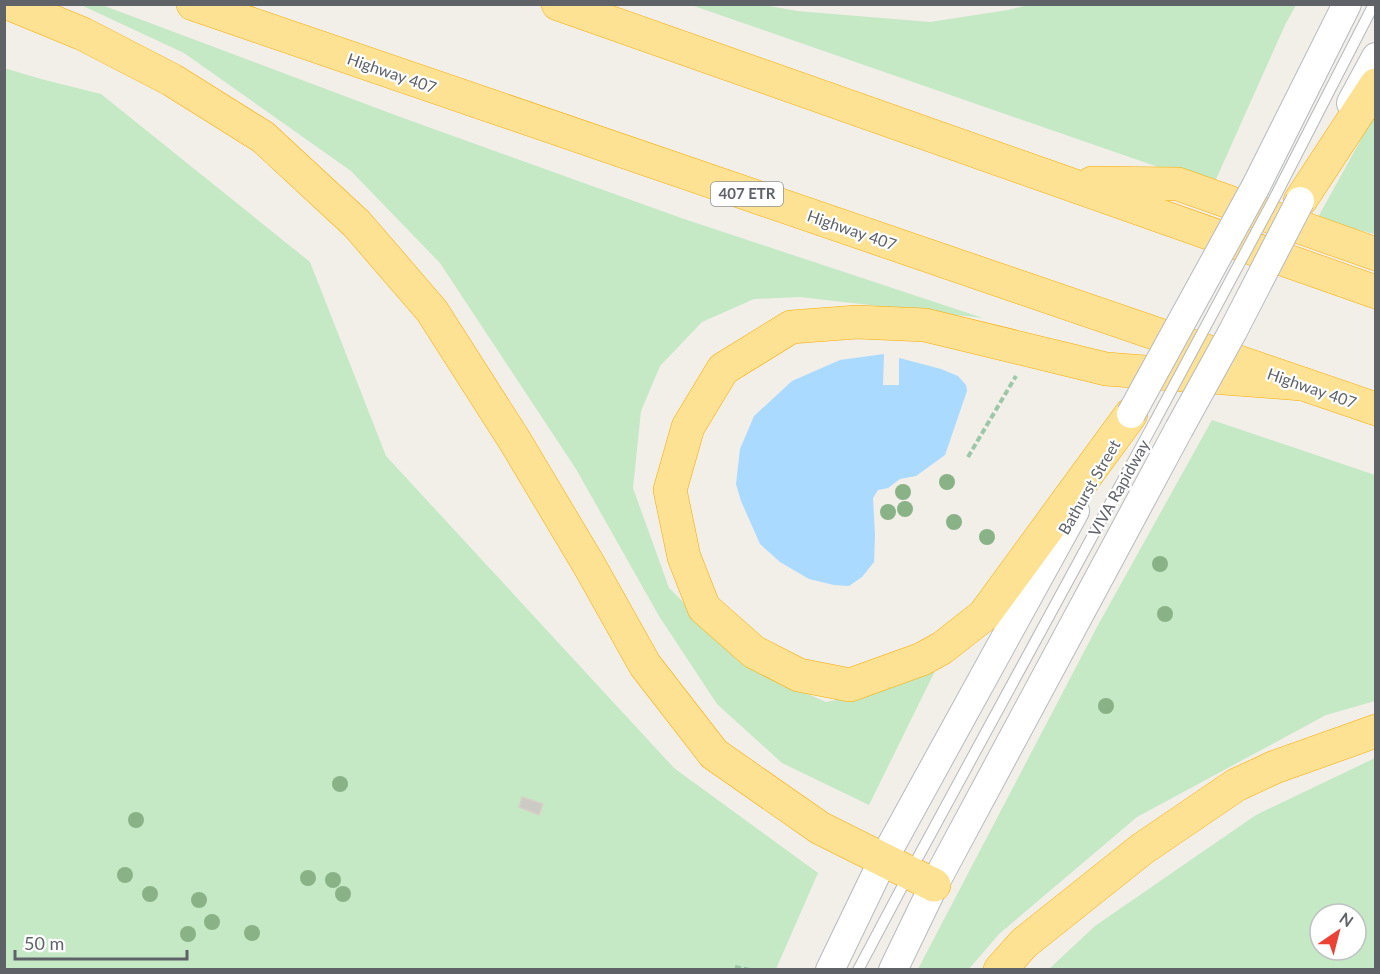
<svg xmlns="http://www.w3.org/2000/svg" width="1380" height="974" font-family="Lato,sans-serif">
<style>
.green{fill:#c5e8c5;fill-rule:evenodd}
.water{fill:#aadaff}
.pier{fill:#f1efe8}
.building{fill:#cccac5;stroke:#d6d1c6;stroke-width:1.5}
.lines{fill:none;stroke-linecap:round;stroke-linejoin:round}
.lane-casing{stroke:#b5b8bc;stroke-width:12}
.secondary-casing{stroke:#b6babf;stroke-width:30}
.highway-casing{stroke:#f9ab00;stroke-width:34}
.path{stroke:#9cc7a9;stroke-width:4;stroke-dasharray:6 3;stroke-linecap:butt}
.lane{stroke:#fff;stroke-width:10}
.secondary{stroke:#fff;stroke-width:28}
.highway{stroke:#fde293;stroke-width:33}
.lane-bridge-casing{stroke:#b5b8bc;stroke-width:12;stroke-linecap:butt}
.secondary-bridge-casing{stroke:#b6babf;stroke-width:30;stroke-linecap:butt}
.lane-bridge{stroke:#fff;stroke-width:10}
.secondary-bridge{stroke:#fff;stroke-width:28}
.tree{fill:#89b387}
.labels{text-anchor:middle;stroke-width:4.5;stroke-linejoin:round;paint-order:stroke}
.shield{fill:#fff;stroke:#8f9295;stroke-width:1.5}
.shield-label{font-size:15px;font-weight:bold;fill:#5f6368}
.street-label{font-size:16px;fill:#5f6368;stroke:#fff}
</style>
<rect width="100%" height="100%" fill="#f1efe8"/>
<!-- green -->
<g class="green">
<polygon points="81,5 102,5 403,118 684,219 983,318 800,297 754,299 702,322 660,366 641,411 633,488 669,588 751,669 826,702 888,689 935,671 869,805 782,763 717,704 659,616 576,469 440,263 351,171 184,53"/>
<polygon points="691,5 764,5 797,11 930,22 1008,10 1029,5 1296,5 1285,25 1213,186"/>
<polygon points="4,68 41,79 101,94 310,262 386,456 674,768 818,873 776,969 5,969"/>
<polygon points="1375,114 1375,234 1317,219"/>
<polygon points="1212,420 1375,475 1375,701 1326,715 1137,817 999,934 969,969 918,969 1097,627"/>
<path d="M1375,758V969H1049L1095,926L1256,815ZM1320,914H1356V950H1320Z"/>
</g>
<!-- water -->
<polygon class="water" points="884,354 941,369 958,376 966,385 967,391 945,455 916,476 900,479 888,488 878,490 873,498 875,535 874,562 862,577 849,586 834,585 809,579 780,562 760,544 741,501 736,484 740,449 754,416 792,381 840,360"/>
<!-- pier -->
<polygon class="pier" points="895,353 899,354 899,385 883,385 884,354"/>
<!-- building -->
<polygon class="building" points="522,797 543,804 539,815 519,807"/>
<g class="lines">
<!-- lane casing -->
<g class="lane-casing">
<g id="lane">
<polyline points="1275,197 1374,4"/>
<polyline points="858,970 910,872 1155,421"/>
</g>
</g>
<!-- secondary casing -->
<g class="secondary-casing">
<g id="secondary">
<polyline points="1351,103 1376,57"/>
<polyline points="1256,186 1347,4"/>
<polyline points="830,970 883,860 1075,511"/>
<polyline points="893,970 934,885 1179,429"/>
</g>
</g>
<!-- highway casing -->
<g class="highway-casing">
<g id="highway">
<polyline points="10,4 83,34 172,80 263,137 357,224 432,311 515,441 589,565 645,665 714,754 820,828 934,885"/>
<polyline points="193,4 1376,409"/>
<polyline points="558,4 1376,292"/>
<polyline points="1092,183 1178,184 1376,254"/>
<polyline points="1300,201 1376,85"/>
<polyline points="1131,414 984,615 942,648 922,659 850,685 799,675 754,652 704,608 684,557 670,490 688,427 723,369 791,327 857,322 925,325 1106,369 1302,384"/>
<polyline points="1000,970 1024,943 1142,849 1236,785 1275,767 1376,731"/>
</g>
</g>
<!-- path -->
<g class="path">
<polyline points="968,457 1016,376"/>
<polyline points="735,967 750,970"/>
</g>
<!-- lane -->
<use href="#lane" class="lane"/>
<!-- secondary -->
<use href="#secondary" class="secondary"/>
<!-- highway -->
<use href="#highway" class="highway"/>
<!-- lane-bridge casing -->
<g class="lane-bridge-casing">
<polyline id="lane-bridge" points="1155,421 1275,197"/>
</g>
<!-- secondary-bridge casing -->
<g class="secondary-bridge-casing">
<g id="secondary-bridge">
<polyline points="1131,414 1256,186"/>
<polyline points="1179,429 1233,331 1300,201"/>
</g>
</g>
<!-- lane-bridge -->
<use href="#lane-bridge" class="lane-bridge"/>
<!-- secondary-bridge -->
<use href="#secondary-bridge" class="secondary-bridge"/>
</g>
<!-- trees -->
<g class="tree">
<circle cx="947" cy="482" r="8"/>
<circle cx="903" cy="492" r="8"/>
<circle cx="905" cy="509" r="8"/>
<circle cx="888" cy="512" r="8"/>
<circle cx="954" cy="522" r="8"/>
<circle cx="987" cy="537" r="8"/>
<circle cx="1160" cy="564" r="8"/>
<circle cx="1165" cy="614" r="8"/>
<circle cx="1106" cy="706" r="8"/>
<circle cx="340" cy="784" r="8"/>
<circle cx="136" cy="820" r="8"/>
<circle cx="125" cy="875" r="8"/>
<circle cx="308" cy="878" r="8"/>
<circle cx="333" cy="880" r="8"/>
<circle cx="150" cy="894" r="8"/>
<circle cx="343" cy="894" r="8"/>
<circle cx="199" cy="900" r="8"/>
<circle cx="212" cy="922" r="8"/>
<circle cx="252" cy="933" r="8"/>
<circle cx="188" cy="934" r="8"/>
</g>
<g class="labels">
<!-- shield labels -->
<rect class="shield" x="711" y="182" width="72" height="24" rx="4.5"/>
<g class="shield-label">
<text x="747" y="199">407 ETR</text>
</g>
<!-- street labels -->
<g class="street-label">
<text transform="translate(392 73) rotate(19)" y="6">Highway 407</text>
<text transform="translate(852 230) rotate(19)" y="6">Highway 407</text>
<text transform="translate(1312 388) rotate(19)" y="6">Highway 407</text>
<text transform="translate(1089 487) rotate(-60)" y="6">Bathurst Street</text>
<text transform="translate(1119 488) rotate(-61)" y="6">VIVA Rapidway</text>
</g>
</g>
<!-- border -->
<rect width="1380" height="974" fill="none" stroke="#5f6368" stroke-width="12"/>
<!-- north arrow -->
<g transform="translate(1338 932) rotate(35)"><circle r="28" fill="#ffffff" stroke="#bfc1c3" stroke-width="1.5"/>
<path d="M0-4.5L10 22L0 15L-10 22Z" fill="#ea4335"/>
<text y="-9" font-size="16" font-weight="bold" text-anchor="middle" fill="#5f6368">N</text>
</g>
<!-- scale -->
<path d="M15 950v9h172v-9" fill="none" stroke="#5f6368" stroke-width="3"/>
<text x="24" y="950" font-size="18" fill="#5f6368" stroke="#ffffff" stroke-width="4.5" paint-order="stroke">50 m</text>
</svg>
